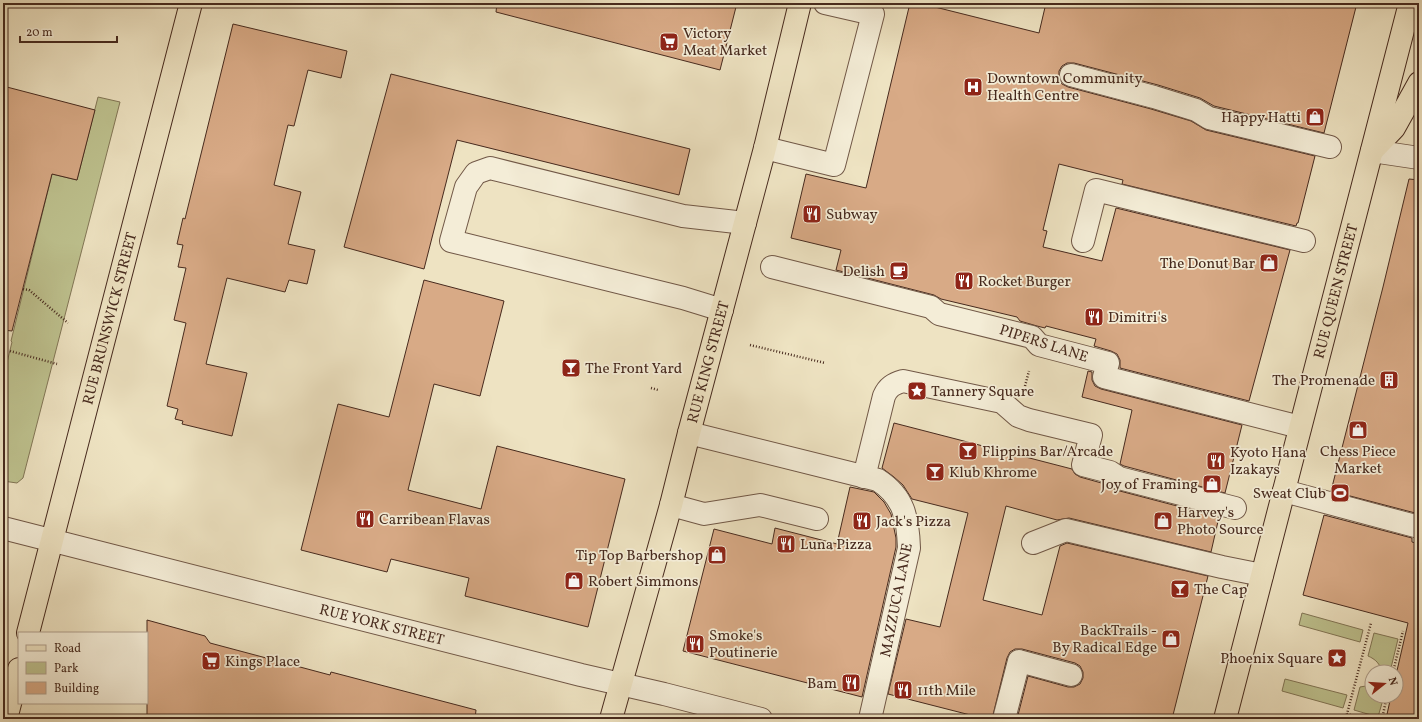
<svg xmlns="http://www.w3.org/2000/svg" width="1422" height="722" font-family="Vollkorn,serif">
<style>
.green{fill:#bec28f;stroke:#827656}
.building{fill:#d8aa86;stroke:#472a1e}
.lines{fill:none;stroke-linecap:round;stroke-linejoin:round}
.minor-casing{stroke:#715847;stroke-width:24}
.major-casing{stroke:#472a1e;stroke-width:24}
.path{stroke:#472a1e;stroke-width:2.5;stroke-dasharray:1 2;stroke-linecap:butt}
.minor{stroke:#f4edd7;stroke-width:22}
.major{stroke:#eee3c2;stroke-width:22}
.labels{text-anchor:middle;stroke-width:3.5;stroke-linejoin:round;paint-order:stroke}
.poi-label{font-size:15px;fill:#472a1e;stroke:#f4edd7;text-anchor:start}
.street-label{font-size:15px;fill:#472a1e;stroke:#f4edd7}
</style>
<rect width="100%" height="100%" fill="#eee3c2"/>
<filter id="stains"><feTurbulence type="fractalNoise" baseFrequency=".005" numOctaves="4"/><feColorMatrix values="0 0 0 0 .2 0 0 0 0 .09 0 0 0 0 .02 0 0 0 .5 -.17"/></filter>
<radialGradient id="worn" r=".72"><stop offset=".6" stop-color="#630" stop-opacity="0"/><stop offset="1" stop-color="#630" stop-opacity=".3"/></radialGradient>
<!-- green -->
<g class="green">
<polygon points="98,97 120,102 23,478 17,483 3,481 3,379 12,342 11,341 52,174 77,180"/>
<polygon points="1302,613 1363,630 1360,642 1299,625"/>
<path d="M1374,633L1398,639L1390,672H1381C1381,664 1375,659 1368,656Z"/>
<polygon points="1285,679 1347,695 1343,708 1282,691"/>
<polygon points="1372,685 1372,696 1384,696 1378,717 1354,710 1360,687"/>
</g>
<!-- building -->
<g class="building">
<polygon points="497,3 737,3 720,70 496,12"/>
<polygon points="910,3 919,3 1039,33 1046,3 1357,3 1324,133 1214,106 1200,98 1158,85 1074,63 1067,63 1062,66 1059,71 1059,79 1062,84 1068,87 1151,109 1191,121 1206,130 1315,156 1298,223 1297,223 1296,226 1122,184 1123,180 1059,164 1043,230 1047,231 1043,247 1102,261 1116,208 1290,250 1249,401 1120,368 1120,360 1117,354 1111,351 1094,346 1096,339 1046,326 1045,328 1037,326 1020,321 1017,317 941,299 934,295 836,270 841,250 791,238 806,174 866,188"/>
<polygon points="233,24 347,51 341,78 308,70 294,126 288,125 274,185 301,192 288,244 315,250 307,284 289,280 285,292 227,278 206,364 247,373 232,436 182,424 183,421 175,419 178,409 167,406 186,323 174,320 186,268 178,267 183,245 177,244 183,218 185,219"/>
<polygon points="391,74 690,149 679,195 457,140 424,269 344,247"/>
<polygon points="3,86 95,110 77,180 52,174 12,331 3,330"/>
<polygon points="1409,179 1419,180 1419,514 1331,491 1383,287"/>
<polygon points="424,280 504,301 480,396 434,384 408,490 481,509 497,446 625,479 588,627 465,596 469,578 391,559 387,572 301,550 338,404 389,417"/>
<polygon points="1088,371 1092,372 1092,380 1095,386 1101,389 1242,425 1225,493 1124,466 1120,464 1132,410 1082,397"/>
<polygon points="894,423 1072,469 1075,474 1080,477 1105,484 1116,490 1219,517 1211,552 1069,518 1057,520 1006,506 983,600 1042,615 1060,546 1067,543 1208,576 1172,719 1017,719 1028,676 1068,687 1074,687 1080,684 1083,678 1083,672 1080,666 1075,663 1022,649 1015,649 1010,652 1007,658 992,719 986,719 888,694 906,619 940,627 968,513 912,499 903,485 894,477 882,468"/>
<polygon points="850,487 874,492 884,502 891,514 896,538 896,547 862,697 683,651 714,529 772,544 775,528 837,544"/>
<polygon points="1324,515 1412,538 1412,542 1419,544 1419,719 1386,719 1391,696 1396,696 1396,675 1408,623 1303,595"/>
<polygon points="147,620 205,636 210,643 330,675 331,672 476,710 475,719 147,719"/>
</g>
<g class="lines">
<!-- minor casing -->
<g class="minor-casing">
<g id="minor">
<polyline points="1071,75 1154,97 1196,110 1209,118 1330,147"/>
<polyline points="765,148 834,165 873,14 825,3"/>
<polyline points="1372,151 1419,158"/>
<polyline points="1083,241 1096,190 1304,241"/>
<polyline points="772,267 931,307 939,314 1032,337 1039,345 1108,363 1104,377 1300,427"/>
<polyline points="722,310 683,298 451,241 466,187 476,173 490,168 683,216 745,223"/>
<path d="M689,433L878,480C904,497 908,518 909,548L870,719"/>
<path d="M864,477L884,396C888,387 893,384 903,381L1002,402L1018,416L1029,420L1091,435L1083,465L1110,472L1119,478L1235,508"/>
<polyline points="1284,491 1419,527"/>
<polyline points="671,505 704,514 760,505 817,519"/>
<path id="s1" d="M3,528L581,675L664,694L761,719"/>
<polyline points="1033,543 1066,530 1222,567 1262,575"/>
<polyline points="1004,719 1019,661 1071,675"/>
</g>
</g>
<!-- major casing -->
<g class="major-casing">
<g id="major">
<polyline points="1374,149 1394,128 1419,83"/>
<path id="s2" d="M28,633L191,3"/>
<polyline points="6,719 19,669"/>
<path id="s3" d="M611,719L671,505L689,433L765,148L800,3"/>
<path id="s4" d="M1225,719L1410,3"/>
</g>
</g>
<!-- path -->
<g class="path">
<polyline points="23,289 29,290 68,323"/>
<polyline points="750,345 825,363"/>
<polyline points="10,351 57,364"/>
<polyline points="1025,386 1029,371"/>
<polyline points="651,388 658,390"/>
<polyline points="1393,672 1403,631"/>
<polyline points="1365,719 1347,714 1371,623"/>
<polyline points="1382,719 1387,696"/>
</g>
<!-- minor -->
<use href="#minor" class="minor"/>
<!-- major -->
<use href="#major" class="major"/>
</g>
<!-- icons -->
<defs>
<g id="supermarket-square" transform="scale(1)"><rect x="-9" y="-9" width="18" height="18" rx="4" fill="#8f2418" stroke="#f4edd7"/><path d="M-6-5.5h2.5l.6 2H6L4.5 2H-2.5L-4.4-4H-6ZM-1.5 3.2a1.3 1.3 0 1 0 .1 0ZM3 3.2a1.3 1.3 0 1 0 .1 0Z" fill="#fff"/></g>
<g id="hospital-square" transform="scale(1)"><rect x="-9" y="-9" width="18" height="18" rx="4" fill="#8f2418" stroke="#f4edd7"/><path d="M-5-5h3v3.5h4V-5h3V5h-3V1.5h-4V5h-3Z" fill="#fff"/></g>
<g id="shop-square" transform="scale(1)"><rect x="-9" y="-9" width="18" height="18" rx="4" fill="#8f2418" stroke="#f4edd7"/><path d="M-5-2.5h2.3a2.7 3.5 0 0 1 5.4 0H5L5.5 6h-11ZM-1.5-2.5h3a1.5 2.3 0 0 0-3 0Z" fill="#fff"/></g>
<g id="restaurant-square" transform="scale(1)"><rect x="-9" y="-9" width="18" height="18" rx="4" fill="#8f2418" stroke="#f4edd7"/><path d="M-5-6h1v4h1v-4h1v4h1v-4h1v5L-1.5 .5V6h-2V.5L-5-1ZM5-6V6H3V1.5H1.5Q1.5-4 5-6Z" fill="#fff"/></g>
<g id="cafe-square" transform="scale(1)"><rect x="-9" y="-9" width="18" height="18" rx="4" fill="#8f2418" stroke="#f4edd7"/><path d="M-5.5-4.5H6V0H3Q3 3.5 0 3.5H-2.5Q-5.5 3.5-5.5 0ZM3-3.2v2h1.7v-2ZM-6 4.5H4V6H-6Z" fill="#fff"/></g>
<g id="bar-square" transform="scale(1)"><rect x="-9" y="-9" width="18" height="18" rx="4" fill="#8f2418" stroke="#f4edd7"/><path d="M-6-5H6L.8 .8V4.5H3.5V6h-7V4.5H-.8V.8Z" fill="#fff"/></g>
<g id="building-square" transform="scale(1)"><rect x="-9" y="-9" width="18" height="18" rx="4" fill="#8f2418" stroke="#f4edd7"/><path d="M-4-6H4V6H1V3H-1V6H-4ZM-2.5-4.3h1.7v1.8h-1.7ZM.8-4.3h1.7v1.8H.8ZM-2.5-1h1.7V.8h-1.7ZM.8-1h1.7V.8H.8Z" fill="#fff"/></g>
<g id="sight-square" transform="scale(1)"><rect x="-9" y="-9" width="18" height="18" rx="4" fill="#8f2418" stroke="#f4edd7"/><path d="M0-6L1.8-2.2L6-1.7L2.9 1.2L3.7 5.4L0 3.3L-3.7 5.4L-2.9 1.2L-6-1.7L-1.8-2.2Z" fill="#fff"/></g>
<g id="stadium-square" transform="scale(1)"><rect x="-9" y="-9" width="18" height="18" rx="4" fill="#8f2418" stroke="#f4edd7"/><path d="M0-5a6.5 5 0 1 0 0 10a6.5 5 0 1 0 0-10ZM-3.5-1.8h7v3.6h-7Z" fill="#fff"/></g>
</defs>
<g fill-rule="evenodd">
<use href="#supermarket-square" x="669" y="42"/>
<use href="#hospital-square" x="973" y="87"/>
<use href="#shop-square" x="1315" y="117"/>
<use href="#restaurant-square" x="812" y="214"/>
<use href="#shop-square" x="1269" y="263"/>
<use href="#cafe-square" x="899" y="271"/>
<use href="#restaurant-square" x="964" y="281"/>
<use href="#restaurant-square" x="1094" y="317"/>
<use href="#bar-square" x="571" y="368"/>
<use href="#building-square" x="1389" y="380"/>
<use href="#sight-square" x="917" y="391"/>
<use href="#shop-square" x="1358" y="430"/>
<use href="#bar-square" x="968" y="451"/>
<use href="#restaurant-square" x="1216" y="461"/>
<use href="#bar-square" x="935" y="472"/>
<use href="#shop-square" x="1212" y="484"/>
<use href="#stadium-square" x="1340" y="493"/>
<use href="#restaurant-square" x="365" y="519"/>
<use href="#restaurant-square" x="862" y="521"/>
<use href="#shop-square" x="1163" y="521"/>
<use href="#restaurant-square" x="786" y="544"/>
<use href="#shop-square" x="717" y="555"/>
<use href="#shop-square" x="574" y="581"/>
<use href="#bar-square" x="1180" y="589"/>
<use href="#shop-square" x="1171" y="639"/>
<use href="#restaurant-square" x="695" y="644"/>
<use href="#sight-square" x="1337" y="658"/>
<use href="#supermarket-square" x="211" y="661"/>
<use href="#restaurant-square" x="851" y="683"/>
<use href="#restaurant-square" x="903" y="690"/>
</g>
<g class="labels">
<!-- poi labels -->
<g class="poi-label">
<text x="683" y="38">Victory<tspan x="683" dy="17">Meat Market</tspan></text>
<text x="987" y="83">Downtown Community<tspan x="987" dy="17">Health Centre</tspan></text>
<text x="1301" y="122" text-anchor="end">Happy Hatti</text>
<text x="826" y="219">Subway</text>
<text x="1255" y="268" text-anchor="end">The Donut Bar</text>
<text x="885" y="276" text-anchor="end">Delish</text>
<text x="978" y="286">Rocket Burger</text>
<text x="1108" y="322">Dimitri's</text>
<text x="585" y="373">The Front Yard</text>
<text x="1375" y="385" text-anchor="end">The Promenade</text>
<text x="931" y="396">Tannery Square</text>
<text x="982" y="456">Flippins Bar/Arcade</text>
<text x="1358" y="456" text-anchor="middle">Chess Piece<tspan x="1358" dy="17">Market</tspan></text>
<text x="1230" y="457">Kyoto Hana<tspan x="1230" dy="17">Izakays</tspan></text>
<text x="949" y="477">Klub Khrome</text>
<text x="1198" y="489" text-anchor="end">Joy of Framing</text>
<text x="1326" y="498" text-anchor="end">Sweat Club</text>
<text x="1177" y="517">Harvey's<tspan x="1177" dy="17">Photo Source</tspan></text>
<text x="379" y="524">Carribean Flavas</text>
<text x="876" y="526">Jack's Pizza</text>
<text x="800" y="549">Luna Pizza</text>
<text x="703" y="560" text-anchor="end">Tip Top Barbershop</text>
<text x="588" y="586">Robert Simmons</text>
<text x="1194" y="594">The Cap</text>
<text x="1157" y="635" text-anchor="end">BackTrails -<tspan x="1157" dy="17">By Radical Edge</tspan></text>
<text x="709" y="640">Smoke's<tspan x="709" dy="17">Poutinerie</tspan></text>
<text x="1323" y="663" text-anchor="end">Phoenix Square</text>
<text x="225" y="666">Kings Place</text>
<text x="837" y="688" text-anchor="end">Bam</text>
<text x="917" y="695">11th Mile</text>
</g>
<!-- street labels -->
<g class="street-label">
<text dy="5" stroke="none"><textPath href="#s4" startOffset="442">RUE QUEEN STREET</textPath></text>
<text dy="5" stroke="none"><textPath href="#s2" startOffset="325">RUE BRUNSWICK STREET</textPath></text>
<text transform="translate(1044 343) rotate(18)" y="5">PIPERS LANE</text>
<text dy="5" stroke="none"><textPath href="#s3" startOffset="370">RUE KING STREET</textPath></text>
<text transform="translate(896 600) rotate(-79)" y="5">MAZZUCA LANE</text>
<text dy="5" stroke="none"><textPath href="#s1" startOffset="391">RUE YORK STREET</textPath></text>
</g>
</g>
<!-- margin -->
<rect width="1422" height="722" fill="none" stroke="#eee3c2" stroke-width="16"/>
<rect x="4" y="4" width="1414" height="714" fill="none" stroke="#472a1e" stroke-width="2"/>
<rect x="8" y="8" width="1406" height="706" fill="none" stroke="#472a1e"/>
<!-- legend -->
<rect x="18" y="632" width="130" height="72" fill="#f4edd7" stroke="#af9f8d"/>
<rect x="26" y="645" width="20" height="6" fill="#eee3c2" stroke="#af9f8d"/>
<text x="54" y="652" font-size="12" fill="#472a1e">Road</text>
<rect x="26" y="662" width="20" height="12" fill="#bec28f" stroke="#af9f8d"/>
<text x="54" y="672" font-size="12" fill="#472a1e">Park</text>
<rect x="26" y="682" width="20" height="12" fill="#d8aa86" stroke="#af9f8d"/>
<text x="54" y="692" font-size="12" fill="#472a1e">Building</text>
<!-- north arrow -->
<g transform="translate(1384 684) rotate(73)"><circle r="19" fill="#f4edd7" stroke="#af9f8d"/>
<path d="M0-3L7 15L0 10L-7 15Z" fill="#8f2418"/>
<text y="-6" font-size="11" font-weight="bold" text-anchor="middle" fill="#472a1e">N</text>
</g>
<!-- scale -->
<path d="M20 36v6h97v-6" fill="none" stroke="#472a1e" stroke-width="2"/>
<text x="26" y="36" font-size="12" fill="#472a1e" stroke="#f4edd7" stroke-width="3" paint-order="stroke">20 m</text>
<rect width="100%" height="100%" filter="url(#stains)"/>
<rect width="100%" height="100%" fill="url(#worn)"/>
</svg>
